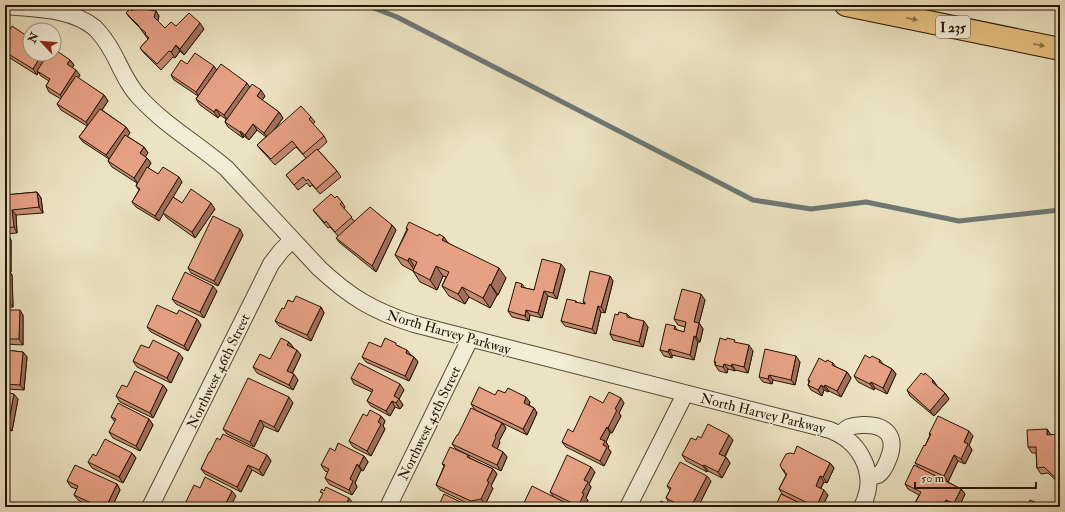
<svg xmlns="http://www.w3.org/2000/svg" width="1065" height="512" font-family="'IM FELL Double Pica',serif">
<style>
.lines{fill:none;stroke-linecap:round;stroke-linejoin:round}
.stream{stroke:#6e7873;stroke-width:5}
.minor-casing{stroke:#564833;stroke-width:18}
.highway-casing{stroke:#241403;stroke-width:24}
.minor{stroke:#f3edd7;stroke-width:16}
.highway{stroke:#e6c281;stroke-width:22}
.wall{fill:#c68a72;stroke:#241403}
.shaded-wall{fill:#a1705c;stroke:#241403}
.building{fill:#e6a084;stroke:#241403}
.oneway{fill:#8f7448}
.labels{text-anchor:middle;stroke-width:3;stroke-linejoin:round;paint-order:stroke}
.shield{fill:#f3edd7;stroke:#625543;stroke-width:1}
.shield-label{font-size:13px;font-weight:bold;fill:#241403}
.street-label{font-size:14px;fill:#241403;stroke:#f3edd7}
</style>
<rect width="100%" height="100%" fill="#ece3c2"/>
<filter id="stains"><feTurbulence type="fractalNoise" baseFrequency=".005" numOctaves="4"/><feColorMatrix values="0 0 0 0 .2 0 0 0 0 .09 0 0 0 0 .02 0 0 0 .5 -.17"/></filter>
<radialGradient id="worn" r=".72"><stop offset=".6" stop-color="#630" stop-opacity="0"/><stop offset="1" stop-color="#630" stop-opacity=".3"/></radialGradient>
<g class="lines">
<!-- stream -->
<polyline class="stream" points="366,5 397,17 753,200 811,209 866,202 959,221 1060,210"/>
<!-- minor casing -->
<g class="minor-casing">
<g id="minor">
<path d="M5,6C35,9 71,8 95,28C102,35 108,44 113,53C121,68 128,86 141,99C166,126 198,144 226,168L319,268C350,297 373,311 414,324L830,430C837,433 843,436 849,441C859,449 867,464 868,476C870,486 866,499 862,507"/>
<path d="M841,434C848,426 851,426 862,425C886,424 898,436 888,460C886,465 883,472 878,475C875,476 872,476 869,477"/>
<polyline points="150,507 271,264 281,251 292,240"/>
<polyline points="388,507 470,339"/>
<polyline points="628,507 685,394"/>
</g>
</g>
<!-- highway casing -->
<g class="highway-casing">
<polyline id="highway" points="846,5 1060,49"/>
</g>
<!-- minor -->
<use href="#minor" class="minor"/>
<!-- highway -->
<use href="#highway" class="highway"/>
</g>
<!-- wall -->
<g class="wall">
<polygon points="132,11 156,11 159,16 158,21 165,28 176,26 204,29 184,55 180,51 175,58 173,57 161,70 144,53 140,48 148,39 139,27 130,18 126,13"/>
<polygon points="5,37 30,54 70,60 74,65 72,68 80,75 78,78 104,95 108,101 102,110 126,127 130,133 127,136 144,147 148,153 145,156 147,158 151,163 148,168 158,174 182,182 173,197 182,203 215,209 195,238 167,218 163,213 159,221 136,207 132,202 139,190 136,186 137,183 112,167 108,161 109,159 83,142 79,137 87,126 61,110 57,104 61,99 49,92 46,86 49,81 41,76 38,72 37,75 5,55"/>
<polygon points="187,64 217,70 250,87 265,96 262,100 279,112 283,118 274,130 311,117 315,122 313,124 324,136 327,142 318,150 337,171 341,177 320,194 312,185 310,187 307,183 298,190 286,175 306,158 296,147 275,165 261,150 257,145 266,137 257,130 249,140 244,136 243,138 228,127 225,122 226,119 220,115 218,118 200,105 196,99 198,96 174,80 171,75"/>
<polygon points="37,192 41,198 43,213 16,215 17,233 5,234 5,195"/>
<polygon points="335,198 342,202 345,207 344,209 354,221 392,225 396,230 376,272 340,243 336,238 338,236 330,227 328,228 317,215 313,210"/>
<polygon points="406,228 448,243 506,278 498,295 497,295 490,308 469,297 465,304 449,296 442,286 446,277 443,276 437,290 420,282 413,271 402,265 395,255 407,229"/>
<polygon points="5,234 11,240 11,272 10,272 12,275 13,307 5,308"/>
<polygon points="243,235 218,286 191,273 188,268"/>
<polygon points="565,269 557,299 548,296 542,318 530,315 529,321 512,317 508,311 522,284 525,288 534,290"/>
<polygon points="610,276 613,281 605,313 601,312 596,334 565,326 561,321 576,301 577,303 585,304 583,302"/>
<polygon points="217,291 204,318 176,304 172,299"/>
<polygon points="705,300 699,323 703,329 700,342 698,342 694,360 672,355 672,358 664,356 660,350 675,326 677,330 684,332 685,327 678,325 674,319"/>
<polygon points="321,307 324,313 311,341 279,326 275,321 284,309"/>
<polygon points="5,310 23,315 23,345 5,344"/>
<polygon points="177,314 197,319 201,325 188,351 151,332 147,327"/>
<polygon points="627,314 630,317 648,327 643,347 613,340 610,334 618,315"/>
<polygon points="289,342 293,347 301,355 292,374 298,380 293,390 257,373 253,367 270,359"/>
<polygon points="737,343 753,351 748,373 735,370 735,371 728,369 727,373 719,371 715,365 715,363 714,362"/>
<polygon points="399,346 411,355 414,357 418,362 409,381 366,362 362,357 381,347"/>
<polygon points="149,348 183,358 171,383 137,367 133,361"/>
<polygon points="5,350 23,352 27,357 24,390 5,389"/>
<polygon points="870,358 880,360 883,364 892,369 896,374 887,394 875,388 874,390 858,382 854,376"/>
<polygon points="800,362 795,385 773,380 772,384 763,382 759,377"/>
<polygon points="826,362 833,363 836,367 847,372 851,378 841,397 829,391 828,392 824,390 822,396 811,390 808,385 809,382 808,380"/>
<polygon points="924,375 933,380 937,386 945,393 949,399 934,416 910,396 907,390"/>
<polygon points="351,378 404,390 399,399 403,405 400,409 395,407 390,416 371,406 367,401 372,392 354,384"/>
<polygon points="163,385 167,390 153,418 120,402 116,396 127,387"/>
<polygon points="5,392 18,399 12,431 5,429"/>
<polygon points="505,393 530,402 529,405 534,408 537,413 527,435 475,410 471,404 495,395"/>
<polygon points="293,403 278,432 264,426 254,447 227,434 223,429"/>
<polygon points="603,403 624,403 619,413 621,416 612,433 610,433 606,442 609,447 608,448 611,452 604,466 566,447 562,442"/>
<polygon points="367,416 381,416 385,421 383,426 385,429 371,456 353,447 349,441"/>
<polygon points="111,417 149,419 153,425 140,451 113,438 109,432 115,422"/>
<polygon points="502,423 506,428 499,441 500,442 497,449 503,452 507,457 501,471 456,449 452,444 458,435"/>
<polygon points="1047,429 1051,435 1060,434 1060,484 1048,473 1041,474 1037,468 1036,453 1032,453 1028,447"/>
<polygon points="929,434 973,436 969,445 972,450 965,464 958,461 948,482 961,489 965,494 959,507 954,507 950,505 949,507 913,507 919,495 908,489 905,484 919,468 915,463 925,446 930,435"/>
<polygon points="220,440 267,455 271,461 263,476 252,470 241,492 205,474 201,469 210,452"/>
<polygon points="696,440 733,440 725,457 726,457 730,463 722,478 708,471 707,472 686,461 682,455"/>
<polygon points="335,451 364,456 368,462 363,471 361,470 355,483 357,487 352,495 329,484 325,478 328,472 325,471 321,465"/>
<polygon points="132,453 136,458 123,483 92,468 88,462"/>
<polygon points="794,454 830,463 834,468 827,483 824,482 821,488 828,495 822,507 808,507 783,495 779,489 786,475 782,469"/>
<polygon points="468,455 470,458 493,469 497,474 491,486 493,488 485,505 475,507 440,490 436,485 444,466 442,464"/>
<polygon points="595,472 589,484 591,487 586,498 588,500 584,507 574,507 570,505 571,507 554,497 550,492"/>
<polygon points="67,481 117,484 120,490 112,507 92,507 78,500 74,495 77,489 71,487"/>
<polygon points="711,481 698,507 676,507 670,504 666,498 670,490 667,486"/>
</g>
<!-- shaded-wall -->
<g class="shaded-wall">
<polygon points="156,11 159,16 157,22 154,17"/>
<polygon points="200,23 204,29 184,55 180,49"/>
<polygon points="176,45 180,51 175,58 171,52"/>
<polygon points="42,54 50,54 37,71 38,72 37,75 33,69"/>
<polygon points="70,60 74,65 71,70 67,64"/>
<polygon points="214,66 218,72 200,98 196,92"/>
<polygon points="76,70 80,75 64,101 60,95"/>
<polygon points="247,83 251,89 228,121 224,115"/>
<polygon points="261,90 265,96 261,102 257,96"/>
<polygon points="104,95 108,101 90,128 86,122"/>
<polygon points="216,109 220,115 218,118 214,112"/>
<polygon points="279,112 283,118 268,138 264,133"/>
<polygon points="253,124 257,130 249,140 245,135"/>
<polygon points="126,127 130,133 110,160 106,155"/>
<polygon points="240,131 244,136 243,138 240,132"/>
<polygon points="5,143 7,160 5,157"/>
<polygon points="144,147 148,153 144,159 140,153"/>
<polygon points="147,158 151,163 138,184 134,178"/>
<polygon points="179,177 182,182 159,221 155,216"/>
<polygon points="37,192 41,198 43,213 39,207"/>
<polygon points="211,203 215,209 195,238 192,232"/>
<polygon points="12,210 16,215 17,233 14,227"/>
<polygon points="392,225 396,230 376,272 372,266"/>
<polygon points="240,229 243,235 218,286 214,281"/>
<polygon points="8,234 11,240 11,272 7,266"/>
<polygon points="444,237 451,247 442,240"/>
<polygon points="409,258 416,269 415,271 408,261"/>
<polygon points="561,264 565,269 557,299 553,293"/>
<polygon points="436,266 443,276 437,290 430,280"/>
<polygon points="499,268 506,278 498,295 491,285"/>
<polygon points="8,270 12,275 13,307 9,302"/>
<polygon points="610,276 613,281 605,313 601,307"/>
<polygon points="490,284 497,295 490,308 483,298"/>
<polygon points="213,286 217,291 204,318 200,312"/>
<polygon points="462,287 469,297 465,304 458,294"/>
<polygon points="544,291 548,296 542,318 538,313"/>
<polygon points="701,294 705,300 698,327 694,322"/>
<polygon points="598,306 601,312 596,334 592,329"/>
<polygon points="321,307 324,313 311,341 307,335"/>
<polygon points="20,310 23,315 23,345 19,339"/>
<polygon points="526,310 530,315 529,321 525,316"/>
<polygon points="197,319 201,325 188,351 184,346"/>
<polygon points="644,321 648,327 643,347 639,342"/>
<polygon points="699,323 703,329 700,342 696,337"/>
<polygon points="694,336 698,342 694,360 690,355"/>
<polygon points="289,342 293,347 291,350 287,345"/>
<polygon points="749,345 753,351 748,373 744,367"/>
<polygon points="669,349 672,355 672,358 668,352"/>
<polygon points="297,350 301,355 291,376 287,371"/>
<polygon points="407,350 411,355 409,359 406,353"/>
<polygon points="23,352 27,357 24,390 20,385"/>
<polygon points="179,353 183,358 171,383 167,378"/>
<polygon points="796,356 800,362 795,385 791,380"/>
<polygon points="414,357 418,362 409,381 405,376"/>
<polygon points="724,364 728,369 727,373 723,367"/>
<polygon points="732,364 735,370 735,371 731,366"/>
<polygon points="892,369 896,374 887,394 883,388"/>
<polygon points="847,372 851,378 841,397 837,391"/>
<polygon points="294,374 298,380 293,390 289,385"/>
<polygon points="769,375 773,380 772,384 768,379"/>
<polygon points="933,380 937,386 936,388 932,382"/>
<polygon points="871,382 875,388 874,390 870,384"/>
<polygon points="400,384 404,390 399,399 403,405 400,409 396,403 394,396"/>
<polygon points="163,385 167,390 153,418 150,413"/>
<polygon points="821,385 824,390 822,396 818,390"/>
<polygon points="825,385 829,391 828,392 824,387"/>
<polygon points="945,393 949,399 934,416 930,411"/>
<polygon points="14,394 18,399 12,431 8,425"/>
<polygon points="289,397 293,403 278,432 274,427"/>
<polygon points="526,397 530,402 527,408 524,403"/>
<polygon points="621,398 624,403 619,413 621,416 612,433 608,428 615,409"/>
<polygon points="392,401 395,407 390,416 386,411"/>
<polygon points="534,408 537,413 527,435 523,429"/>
<polygon points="381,416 385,421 383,426 385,429 371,456 367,451 378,422"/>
<polygon points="149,419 153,425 140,451 136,446"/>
<polygon points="260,420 264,426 254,447 250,442"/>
<polygon points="502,423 506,428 499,441 500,442 496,452 492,446 495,436"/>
<polygon points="607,427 610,433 606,442 609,447 608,448 611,452 604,466 600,461 603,445 600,439"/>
<polygon points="1047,429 1050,434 1051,441 1047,435"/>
<polygon points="969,431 973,436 969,445 972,450 965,464 961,459 964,442"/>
<polygon points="5,433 9,439 5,451"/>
<polygon points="729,435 733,440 723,459 719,454"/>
<polygon points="503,452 507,457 501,471 497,465"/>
<polygon points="132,453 136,458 123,483 119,477"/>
<polygon points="267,455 271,461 263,476 259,470"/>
<polygon points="954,455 958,461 948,482 944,476"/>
<polygon points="364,456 368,462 363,471 359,466"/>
<polygon points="726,457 730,463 722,478 718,472"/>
<polygon points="830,463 834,468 827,483 823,477"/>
<polygon points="357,464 361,470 355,483 357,487 352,495 349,490 350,479"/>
<polygon points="248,465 252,470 241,492 237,487"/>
<polygon points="704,465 708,471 707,472 703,466"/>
<polygon points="591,467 595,472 589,484 591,487 586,498 588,500 584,507 579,507 578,506 582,493 584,480"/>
<polygon points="493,469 497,474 491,486 493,488 485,505 481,499 487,481"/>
<polygon points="707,476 711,481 698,507 691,507"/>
<polygon points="820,476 824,482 819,491 816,486"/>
<polygon points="117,484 120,490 112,507 106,507"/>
<polygon points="961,489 965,494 959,507 957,507 954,503"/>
<polygon points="824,490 828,495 822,507 816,507"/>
<polygon points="232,491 236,496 230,507 224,507"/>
<polygon points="349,498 353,503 351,507 345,507"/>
<polygon points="946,500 950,505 949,507 942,507"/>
</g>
<!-- building -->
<g class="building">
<polygon points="133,7 156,11 154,17 165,28 171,22 176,26 189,13 200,23 180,49 176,45 171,52 169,51 157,64 140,48 149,38 145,34 146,33 139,27 139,26 126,13 130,9 132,11"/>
<polygon points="12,26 27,36 30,31 30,54 42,54 33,69 5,52 5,37"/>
<polygon points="54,49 70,60 67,64 76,70 60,95 46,86 50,79 37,71 48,54 54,54"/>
<polygon points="195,53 214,66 196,92 171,75 181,60 187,64"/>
<polygon points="221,64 247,83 224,115 216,109 214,112 196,99"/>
<polygon points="76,76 104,95 86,122 57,104"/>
<polygon points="252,84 261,90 257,96 279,112 264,133 253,124 245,135 240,131 240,132 225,122"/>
<polygon points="301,106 311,117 309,119 324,136 303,154 292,141 271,159 257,145"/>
<polygon points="100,109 126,127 106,155 79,137"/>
<polygon points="125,135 144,147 140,153 147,158 134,178 108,161"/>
<polygon points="317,149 337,171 316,189 308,179 306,181 303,177 294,185 286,175"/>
<polygon points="147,167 158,174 163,167 179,177 155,216 132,202 140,189 136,186"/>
<polygon points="191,189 211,203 192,232 163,213 173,197 182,203"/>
<polygon points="37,192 39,207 12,210 14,227 5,228 5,195"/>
<polygon points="331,194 335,198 337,196 342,202 340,204 352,217 335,232 326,221 325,223 313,210"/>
<polygon points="370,207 392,225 372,266 336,238"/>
<polygon points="213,216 240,229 214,281 188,268"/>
<polygon points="409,222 438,236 439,234 444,237 442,240 499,268 491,285 490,284 483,298 462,287 458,294 442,286 449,272 436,266 430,280 413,271 417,262 409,258 408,261 395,255 408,229 406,228"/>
<polygon points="5,234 8,234 7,266 5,266"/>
<polygon points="542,259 561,264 553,293 544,291 538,313 526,310 525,316 508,311 516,282 522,284 521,287 534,290"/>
<polygon points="5,270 8,270 9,302 5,302"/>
<polygon points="590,271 610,276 601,307 598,306 592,329 561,321 567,299 576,301 575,302 585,304 585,302 583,302"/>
<polygon points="185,272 213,286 200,312 172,299"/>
<polygon points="682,289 701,294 694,322 699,323 696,337 694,336 690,355 669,349 668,352 660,350 666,324 675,326 674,329 684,332 686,322 674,319"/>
<polygon points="296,296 321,307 307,335 275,321 282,308 284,309 288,300 293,302"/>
<polygon points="157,305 177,314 179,310 197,319 184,346 147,327"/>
<polygon points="5,310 20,310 19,339 5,339"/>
<polygon points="619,312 627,314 627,317 644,321 639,342 610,334 615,314 618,315"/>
<polygon points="281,338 289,342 287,345 297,350 287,371 294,374 289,385 253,367 260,354 270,359"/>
<polygon points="385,338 396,343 396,345 407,350 406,353 414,357 405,376 362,357 369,342 381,347"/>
<polygon points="720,338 726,340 727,338 735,340 734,342 749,345 744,367 732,364 731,366 724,364 723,367 715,365 716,362 714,362"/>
<polygon points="153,340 179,353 167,378 133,361 141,345 149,348"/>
<polygon points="765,349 796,356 791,380 769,375 768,379 759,377"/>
<polygon points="5,350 23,352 20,385 5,384"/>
<polygon points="865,355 870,358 872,356 880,360 879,362 892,369 883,388 871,382 870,384 854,376"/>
<polygon points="819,358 826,362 827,360 833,363 832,365 847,372 837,391 825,385 824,387 821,385 818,390 808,385 810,381 808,380"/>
<polygon points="359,363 400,384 394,396 399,399 396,403 392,401 386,411 367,401 373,390 351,378"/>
<polygon points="135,371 163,385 150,413 116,396 122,385 127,387"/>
<polygon points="921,373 924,375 925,373 933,380 932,382 945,393 930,411 907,390"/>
<polygon points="248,378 289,397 274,427 260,420 250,442 223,429"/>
<polygon points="479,387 495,395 498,390 505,393 508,388 526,397 524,403 534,408 523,429 471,404"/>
<polygon points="5,392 14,394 8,425 5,425"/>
<polygon points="609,392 621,398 615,409 617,410 608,428 607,427 600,439 605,441 603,445 607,447 600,461 562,442 568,429 573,432 590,396 603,403"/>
<polygon points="118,403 149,419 136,446 109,432 116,419 111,417"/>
<polygon points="471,408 502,423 495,436 496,437 492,446 503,452 497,465 452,444 457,435 458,435"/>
<polygon points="370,410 381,416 378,422 381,424 367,451 349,441 363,414 367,416"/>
<polygon points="938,416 969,431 964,442 968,444 961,459 954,455 944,476 915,463 924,445 925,446 931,434 929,434"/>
<polygon points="708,424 729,435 719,454 726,457 718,472 704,465 703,466 682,455 691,438 696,440 698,436 701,438"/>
<polygon points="1047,429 1047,435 1060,434 1060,482 1044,467 1037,468 1036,447 1028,447 1027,430"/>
<polygon points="223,434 267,455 259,470 248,465 237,487 201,469 209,452 210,452 217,438 220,440"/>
<polygon points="105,439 132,453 119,477 88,462 93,454 96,456"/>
<polygon points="338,443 364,456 359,466 357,464 350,479 353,481 349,490 325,478 329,469 321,465 330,448 335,451"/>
<polygon points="797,446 830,463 823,477 820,476 816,486 824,490 816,507 779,489 787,474 784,472 785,471 782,469 780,465 786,454 790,453 794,454"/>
<polygon points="450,447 468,455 467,457 493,469 487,481 489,482 481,499 471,501 436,485 445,465 442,464"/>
<polygon points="567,455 591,467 584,480 588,482 582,493 584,494 578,506 550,492"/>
<polygon points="680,462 707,476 691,507 683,507 666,498 671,488 667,486"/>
<polygon points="75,465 117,484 106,507 100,507 74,495 78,486 67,481"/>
<polygon points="914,465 961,489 954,503 946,500 942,507 913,507 921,492 905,484"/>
<polygon points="205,477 232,491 224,507 184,506 194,485 200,488"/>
<polygon points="532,486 570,505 569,507 522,507"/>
<polygon points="326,487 349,498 345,507 316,507 323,493 320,492 322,489 324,491"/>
<polygon points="444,494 471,507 438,507"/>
<polygon points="781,494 808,507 775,507"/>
<polygon points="1030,500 1044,506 1043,507 1027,507"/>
<polygon points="661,501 672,507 658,507"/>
</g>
<!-- one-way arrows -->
<defs><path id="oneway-solid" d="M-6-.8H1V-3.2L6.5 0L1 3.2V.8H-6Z"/></defs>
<g class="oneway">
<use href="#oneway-solid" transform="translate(912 19) rotate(12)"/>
<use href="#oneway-solid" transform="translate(1039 45) rotate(12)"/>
</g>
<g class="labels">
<!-- shield labels -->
<rect class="shield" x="936" y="16" width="34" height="22" rx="3"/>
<g class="shield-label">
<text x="953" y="32">I 235</text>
</g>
<!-- street labels -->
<g class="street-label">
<text transform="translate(449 332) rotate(16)" y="5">North Harvey Parkway</text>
<text transform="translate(218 371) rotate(-64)" y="5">Northwest 46th Street</text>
<text transform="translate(763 413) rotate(14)" y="5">North Harvey Parkway</text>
<text transform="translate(429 423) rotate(-64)" y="5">Northwest 45th Street</text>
</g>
</g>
<!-- margin -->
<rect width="1065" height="512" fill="none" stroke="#ece3c2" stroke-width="20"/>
<rect x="6" y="6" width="1053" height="500" fill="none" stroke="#241403" stroke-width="2"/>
<rect x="10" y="10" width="1045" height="492" fill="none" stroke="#241403"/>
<!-- north arrow -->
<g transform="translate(42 42) rotate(296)"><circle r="19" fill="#f3edd7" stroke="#a09682"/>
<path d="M0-3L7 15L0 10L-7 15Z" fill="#8f2418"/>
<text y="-6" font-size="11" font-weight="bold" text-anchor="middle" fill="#241403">N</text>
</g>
<!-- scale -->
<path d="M915 482v6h121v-6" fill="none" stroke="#241403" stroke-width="2"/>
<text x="921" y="482" font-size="12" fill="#241403" stroke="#f3edd7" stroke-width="3" paint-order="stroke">50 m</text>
<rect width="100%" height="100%" filter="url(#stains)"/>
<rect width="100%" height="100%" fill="url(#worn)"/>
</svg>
